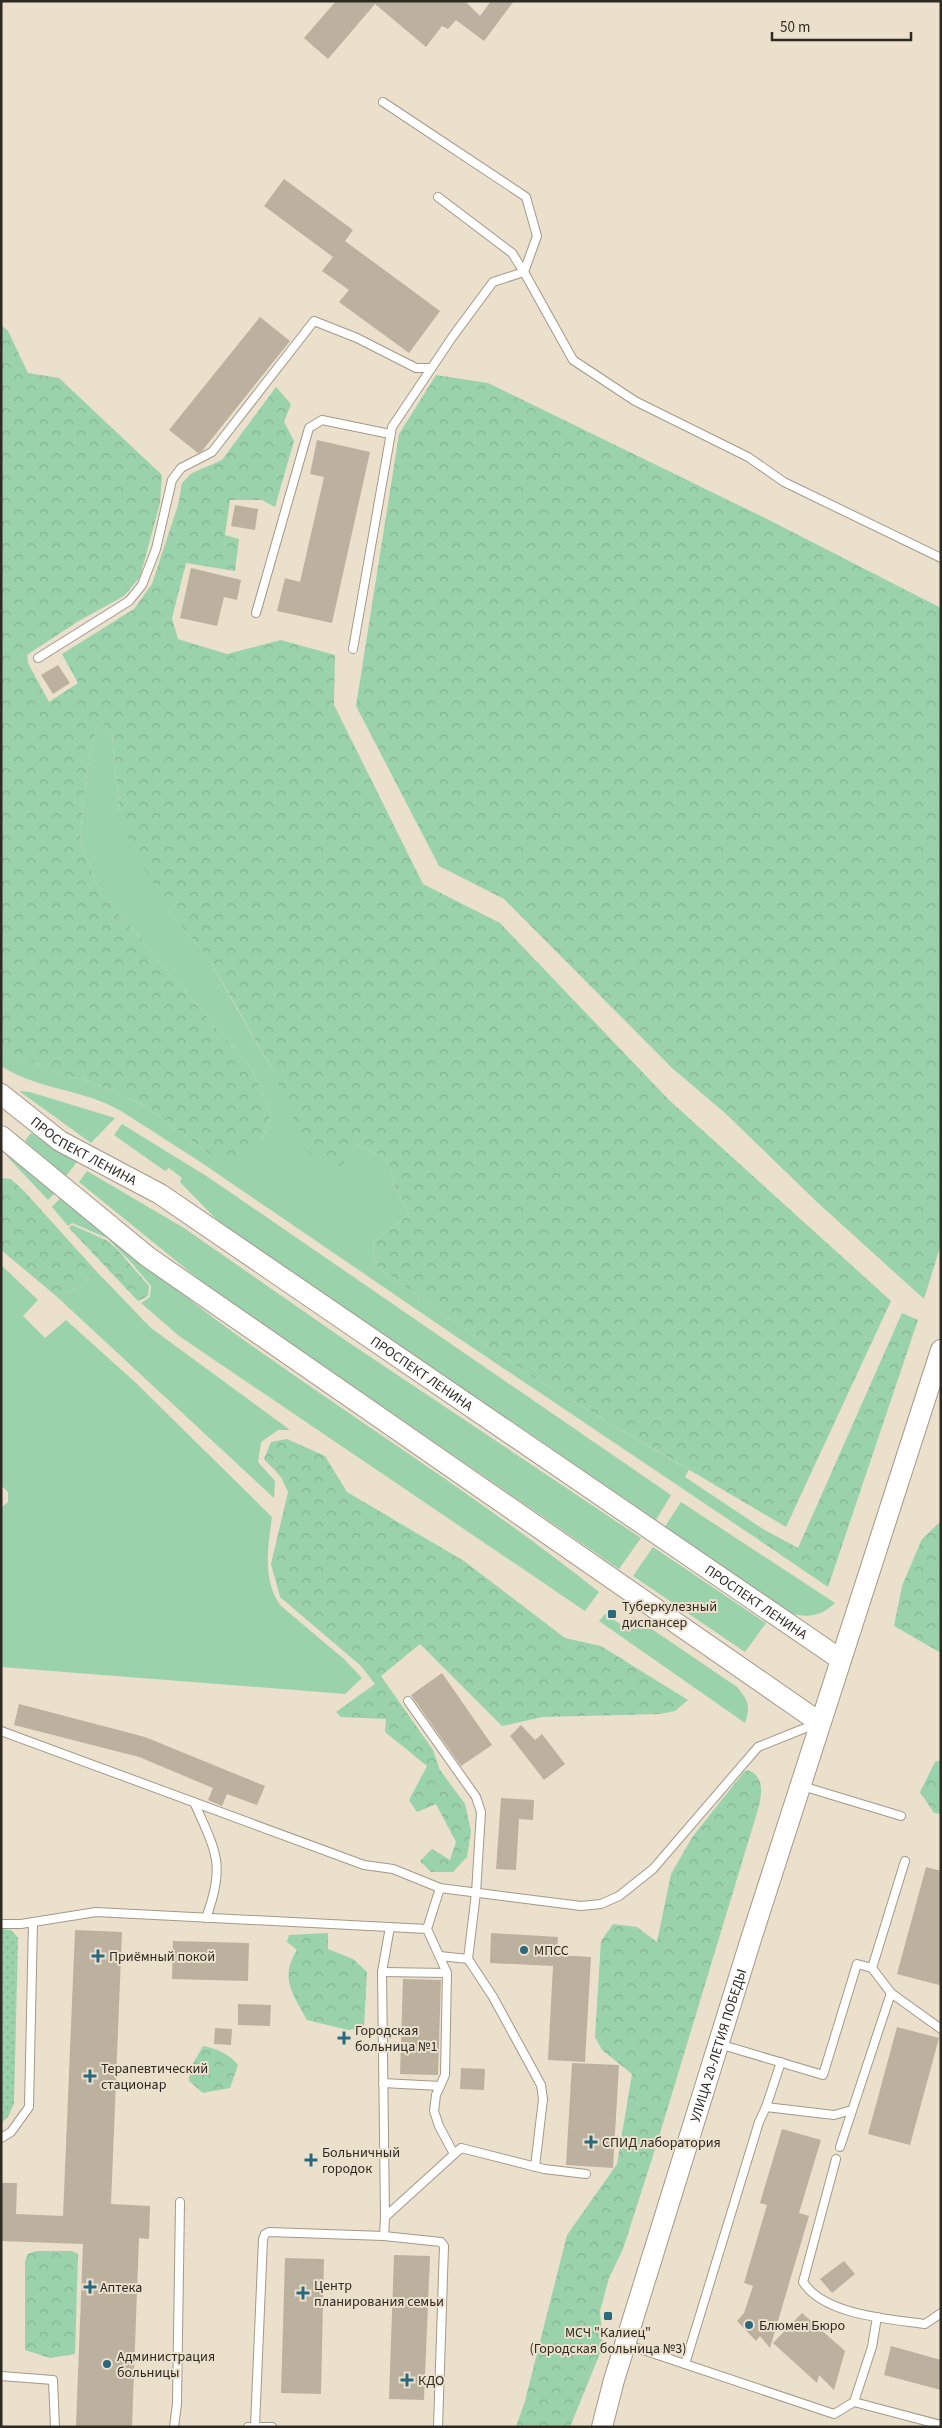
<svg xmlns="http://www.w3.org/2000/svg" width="942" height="2428" font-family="'Source Sans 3',sans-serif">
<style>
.grass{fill:#9ad2ac}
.forest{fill:url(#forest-crowns)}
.park{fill:url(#park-dots)}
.building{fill:#bbb19e}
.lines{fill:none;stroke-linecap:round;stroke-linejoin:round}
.lane-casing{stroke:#a39987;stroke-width:10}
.secondary-casing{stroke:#a39987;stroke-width:22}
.lane{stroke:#fff;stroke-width:8}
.secondary{stroke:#fff;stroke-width:20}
.poi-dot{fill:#2a687e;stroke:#ebe0cc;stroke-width:2}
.labels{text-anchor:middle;stroke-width:4;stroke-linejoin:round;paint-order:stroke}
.street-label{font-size:14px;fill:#2f2b23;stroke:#ebe0cc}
.poi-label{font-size:14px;fill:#2f2b23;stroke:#ebe0cc;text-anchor:start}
</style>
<defs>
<pattern id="forest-crowns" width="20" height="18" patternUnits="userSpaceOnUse" patternTransform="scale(1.25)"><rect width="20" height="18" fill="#9ad2ac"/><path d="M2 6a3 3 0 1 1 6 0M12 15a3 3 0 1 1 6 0" fill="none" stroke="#85b494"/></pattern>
<pattern id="park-dots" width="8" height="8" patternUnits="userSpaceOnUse" patternTransform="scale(1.25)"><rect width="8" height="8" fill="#9ad2ac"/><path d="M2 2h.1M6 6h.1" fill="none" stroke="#85b494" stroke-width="1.8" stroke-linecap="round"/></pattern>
</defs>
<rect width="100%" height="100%" fill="#ebe0cc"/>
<!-- grass -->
<g class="grass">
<path d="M99,716L112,735L120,812L170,913L208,958L274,1073L356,1144L388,1160L395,1186L409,1214L373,1242L375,1265L532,1377L689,1470L685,1477L763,1529L756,1538L448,1331L199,1161L121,1111C84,1089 38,1090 1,1066V1047L7,1051L66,1076L90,1081L143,1105L212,1156L262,1141L271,1113L251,1068L99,891L80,838L87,770Z"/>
<polygon points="19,1091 30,1092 115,1118 91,1143"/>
<polygon points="122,1124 208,1177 671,1495 656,1520 219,1222 180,1182 182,1178 169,1168 165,1171 114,1135"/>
<polygon points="31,1133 77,1162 66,1176 25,1141"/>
<polygon points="1,1145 58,1190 48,1200 1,1150"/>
<polygon points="87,1171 184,1228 345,1340 641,1538 619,1569 206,1285 79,1182"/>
<path d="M63,1195C119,1243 175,1290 234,1333C355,1420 482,1499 599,1592L585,1611L179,1336L141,1303L150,1297L151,1286L130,1261L107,1238L72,1223L68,1226L52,1207Z"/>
<path d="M1,1265L38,1300L23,1316L45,1338L66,1320L136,1383L272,1517C268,1547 262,1578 280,1605L345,1660L362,1678L345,1694L1,1667V1508L8,1502V1492L2,1486L1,1475Z"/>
<polygon points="97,1272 151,1328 290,1430 278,1430 261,1442 258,1462 275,1481 274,1498 55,1295 73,1291"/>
<path d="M681,1502L835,1603C820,1617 808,1618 789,1613L664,1528Z"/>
<polygon points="653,1547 766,1623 745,1652 633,1576"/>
<path d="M605,1614L626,1628L634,1617L737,1687C748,1700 751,1706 745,1723L599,1621Z"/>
</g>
<!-- forest -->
<g class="forest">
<polygon points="1,325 8,331 28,373 59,378 162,475 160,503 140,577 124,596 77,622 27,655 28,663 49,702 78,683 62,654 134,609 152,584 178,505 182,483 192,473 222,460 276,387 291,404 284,422 294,441 275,507 262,500 230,500 225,535 239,539 235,571 186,563 172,618 178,639 227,654 281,640 335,655 334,705 423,884 500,923 669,1100 891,1301 786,1527 532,1377 375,1265 373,1242 409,1214 395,1186 388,1160 356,1144 338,1172 310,1155 274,1073 235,1004 208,958 170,913 130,843 120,812 112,735 99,717 87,770 80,838 99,891 251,1068 271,1113 262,1141 249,1153 230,1158 212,1156 143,1105 90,1081 66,1076 7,1051 1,1047"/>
<polygon points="436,375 488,383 767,519 941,608 941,1244 924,1299 818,1203 725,1113 672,1068 504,899 439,866 356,706 399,434"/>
<polygon points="1,1178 11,1179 24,1191 97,1272 73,1291 55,1295 1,1250"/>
<polygon points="72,1225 106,1240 116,1248 149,1286 148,1296 138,1301 69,1228"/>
<polygon points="902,1313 918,1320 828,1587 756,1538 763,1529 798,1548"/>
<polygon points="287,1439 325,1456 347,1492 464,1561 565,1638 601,1646 688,1700 675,1711 660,1714 542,1717 502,1726 420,1644 381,1676 433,1750 440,1770 465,1804 471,1831 467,1857 453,1872 431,1872 420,1861 432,1849 450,1860 456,1842 436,1804 417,1812 409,1800 427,1766 385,1732 386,1719 341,1717 336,1712 375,1684 361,1666 280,1597 271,1564 288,1492 281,1477 264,1459 271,1442"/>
<polygon points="941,1521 941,1653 894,1626 902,1586 922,1539"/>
<polygon points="941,1760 941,1814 934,1813 920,1792 935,1762"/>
<path d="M748,1770C764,1776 762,1792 759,1806L658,2140L623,2249L609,2278L600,2311L603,2346L570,2427H516L525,2401L567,2235L617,2164L632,2074L602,2050L595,2037L601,1941L613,1924L637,1927L657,1942L671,1874L693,1836L744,1772Z"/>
<path d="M328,1933V1949L353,1959L367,1972L364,2028L348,2030L307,2020C293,1994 279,1978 297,1950L287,1942L289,1935Z"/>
<path d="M203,2046C216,2048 230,2055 238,2065L230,2088L203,2093L189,2081L190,2069Z"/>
<polygon points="36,2251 72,2251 78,2254 75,2354 50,2358 25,2350 25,2261 28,2254"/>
</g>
<!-- park -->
<polygon class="park" points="1,1929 11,1930 18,1938 14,2104 8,2117 1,2123"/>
<!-- building -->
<g class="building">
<polygon points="336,1 465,1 480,16 491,1 514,1 484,41 456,20 448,29 442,26 426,47 375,4 328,59 304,38"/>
<polygon points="284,179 353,230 345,241 440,311 409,353 339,302 349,290 322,271 333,257 264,206"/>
<polygon points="260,317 290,341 202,451 198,453 169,430"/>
<polygon points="317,440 370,452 332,623 277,611 285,578 300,582 324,477 310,474"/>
<polygon points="235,505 258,509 255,530 231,526"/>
<polygon points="191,568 241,580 237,600 224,597 217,626 180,618"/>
<polygon points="58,665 70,683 53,694 41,675"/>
<polygon points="442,1673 492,1745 461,1766 411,1695"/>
<polygon points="19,1704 145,1737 265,1786 257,1805 227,1794 222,1806 208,1800 213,1788 139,1757 14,1725"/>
<polygon points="521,1725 535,1740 542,1734 565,1764 544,1780 510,1736"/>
<polygon points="501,1798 534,1800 533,1820 519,1819 516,1870 496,1869"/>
<polygon points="926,1867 941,1871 941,1977 939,1985 897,1974"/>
<polygon points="75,1930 122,1932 111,2204 150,2206 149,2239 139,2238 132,2427 76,2426 83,2244 1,2241 1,2183 17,2183 16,2214 63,2216"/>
<polygon points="491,1933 558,1937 557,1955 591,1957 585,2062 548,2060 553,1966 490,1963"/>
<polygon points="173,1941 249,1943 248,1981 172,1979"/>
<polygon points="403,1979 441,1980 438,2075 400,2074"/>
<polygon points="238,2004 271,2005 270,2026 238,2025"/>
<polygon points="897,2027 939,2038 910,2145 868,2134"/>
<polygon points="215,2028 232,2029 231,2045 214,2044"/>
<polygon points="572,2063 619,2065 613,2168 566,2165"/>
<polygon points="461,2068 485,2069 484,2090 460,2089"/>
<polygon points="782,2129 821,2140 799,2213 809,2216 770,2348 760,2336 756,2341 737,2321 744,2313 753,2286 744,2283 767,2205 760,2203"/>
<polygon points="394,2255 430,2256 424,2400 389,2399"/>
<polygon points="285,2258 324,2259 321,2394 281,2393"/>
<polygon points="844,2261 855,2274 832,2293 820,2279"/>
<polygon points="802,2313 845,2351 834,2390 819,2375 817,2383 773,2343"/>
<polygon points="891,2346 941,2360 941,2390 884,2375"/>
</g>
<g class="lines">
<!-- lane casing -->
<g class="lane-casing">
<g id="lane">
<polyline points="383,102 526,197 537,236 524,272"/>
<polyline points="438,197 512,253 524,272"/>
<polyline points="256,613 309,428 322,420 390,434"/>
<polyline points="353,649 392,427 453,336 493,282 524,272 573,360 635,401 748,457 784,482 941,558"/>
<polyline points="38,658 129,601 142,585 156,549 172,480 181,468 212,452 314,321 357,338 416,368 431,368"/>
<polyline points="408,1701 476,1797 481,1812 476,1893 468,1959 493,1997 541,2085 543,2099 535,2167"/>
<polyline points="1,1731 364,1865 393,1869 440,1888 581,1906 601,1904 619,1896 653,1869 758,1747 818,1723"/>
<polyline points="802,1786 901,1816"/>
<path d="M194,1802C216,1852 226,1864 206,1918"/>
<polyline points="440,1888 427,1929 447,1973 445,2075 436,2095 434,2111 439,2126 454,2154"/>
<polyline points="1,1924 21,1924 96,1912 427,1929"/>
<polyline points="440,1956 468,1959"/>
<polyline points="382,1972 447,1973"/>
<polyline points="891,1993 941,2029"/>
<polyline points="719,2044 823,2075 857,1964 872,1968"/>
<polyline points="383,2083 440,2086"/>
<polyline points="766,2107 781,2062"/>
<polyline points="1,2138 11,2132 29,2107 33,1922"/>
<polyline points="840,2147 891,1993 872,1968 905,1861"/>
<path d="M836,2159L803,2282C824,2315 889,2319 925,2324L941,2313"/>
<polyline points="385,2217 382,1972 390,1927"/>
<polyline points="384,2236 385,2217 461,2148 544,2169 586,2174"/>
<polyline points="625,2344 834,2414 854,2402 941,2425"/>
<polyline points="685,2364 759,2122 766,2107 834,2115 852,2110"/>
<polyline points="1,2376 53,2380 55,2427"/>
<polyline points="854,2402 872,2347 877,2317"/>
<polyline points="255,2426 263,2239 265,2234 269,2232 384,2236 441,2242 444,2246 438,2427"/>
<polyline points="174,2427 177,2404 180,2202"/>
<polyline points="248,2427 272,2427"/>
</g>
</g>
<!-- secondary casing -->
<g class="secondary-casing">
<g id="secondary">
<path id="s1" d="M1,1094L60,1141L160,1194L840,1659"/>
<polyline points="1,1136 148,1257 819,1722"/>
<path id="s2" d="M602,2427L614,2380L751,1939L941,1350"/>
</g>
</g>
<!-- lane -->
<use href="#lane" class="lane"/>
<!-- secondary -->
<use href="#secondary" class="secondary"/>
</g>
<!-- markers -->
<g class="poi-dot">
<rect x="607" y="1609" width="10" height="10" rx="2.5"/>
<circle cx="524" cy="1950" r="5"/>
<path d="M95.5 1948.5h5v5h5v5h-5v5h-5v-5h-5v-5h5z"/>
<path d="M341.5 2030.5h5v5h5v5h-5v5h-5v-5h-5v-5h5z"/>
<path d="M87.5 2068.5h5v5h5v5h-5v5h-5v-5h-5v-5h5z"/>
<path d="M588.5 2134.5h5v5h5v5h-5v5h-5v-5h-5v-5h5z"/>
<path d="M308.5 2152.5h5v5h5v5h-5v5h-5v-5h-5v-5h5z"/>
<path d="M87.5 2279.5h5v5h5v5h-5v5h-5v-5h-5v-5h5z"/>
<path d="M300.5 2285.5h5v5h5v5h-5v5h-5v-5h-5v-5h5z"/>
<rect x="603" y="2311" width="10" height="10" rx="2.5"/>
<circle cx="749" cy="2325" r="5"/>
<circle cx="107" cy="2364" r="5"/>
<path d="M404.5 2372.5h5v5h5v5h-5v5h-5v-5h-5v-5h5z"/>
</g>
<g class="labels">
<!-- street labels -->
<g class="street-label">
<text dy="5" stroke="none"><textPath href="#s1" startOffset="101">ПРОСПЕКТ ЛЕНИНА</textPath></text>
<text dy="5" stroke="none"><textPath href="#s1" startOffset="506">ПРОСПЕКТ ЛЕНИНА</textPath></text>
<text dy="5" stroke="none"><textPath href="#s1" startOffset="911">ПРОСПЕКТ ЛЕНИНА</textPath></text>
<text dy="5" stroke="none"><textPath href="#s2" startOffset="399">УЛИЦА 20-ЛЕТИЯ ПОБЕДЫ</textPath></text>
</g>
<!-- poi labels -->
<g class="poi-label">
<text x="622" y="1611">Туберкулезный<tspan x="622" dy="16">диспансер</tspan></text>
<text x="534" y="1955">МПСС</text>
<text x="109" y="1961">Приёмный покой</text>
<text x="355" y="2035">Городская<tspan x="355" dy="16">больница №1</tspan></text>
<text x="101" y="2073">Терапевтический<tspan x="101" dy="16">стационар</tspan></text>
<text x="602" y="2147">СПИД лаборатория</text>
<text x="322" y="2157">Больничный<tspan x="322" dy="16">городок</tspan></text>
<text x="314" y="2290">Центр<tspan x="314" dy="16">планирования семьи</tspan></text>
<text x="100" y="2292">Аптека</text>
<text x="759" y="2330">Блюмен Бюро</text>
<text x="608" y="2337" text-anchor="middle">МСЧ "Калиец"<tspan x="608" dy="16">(Городская больница №3)</tspan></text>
<text x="117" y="2361">Администрация<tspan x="117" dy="16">больницы</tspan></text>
<text x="418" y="2385">КДО</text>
</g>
</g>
<!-- border -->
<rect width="942" height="2428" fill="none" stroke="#2f2b23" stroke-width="5"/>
<!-- scale -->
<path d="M772 32v8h139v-8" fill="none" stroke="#2f2b23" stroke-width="2.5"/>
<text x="780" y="32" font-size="15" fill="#2f2b23" stroke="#ebe0cc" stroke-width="4" paint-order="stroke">50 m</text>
</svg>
